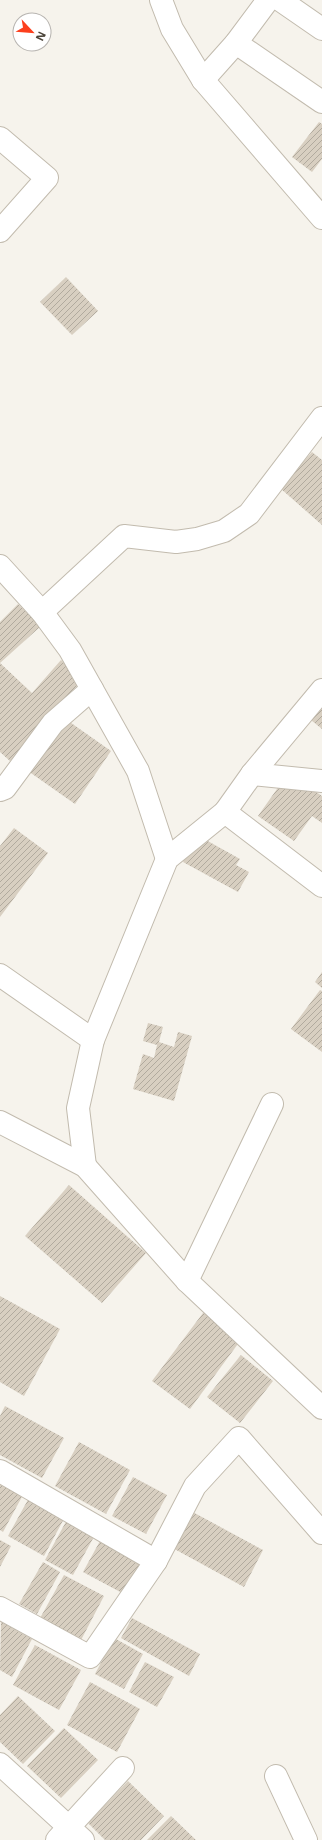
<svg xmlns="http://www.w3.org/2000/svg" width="322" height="1840" font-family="'Open Sans',sans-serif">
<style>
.building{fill:url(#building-hatch)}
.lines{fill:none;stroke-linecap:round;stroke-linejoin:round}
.minor-casing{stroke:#c2bbae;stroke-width:24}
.minor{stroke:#fff;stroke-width:22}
</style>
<defs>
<pattern id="building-hatch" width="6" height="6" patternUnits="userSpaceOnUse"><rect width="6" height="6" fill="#d8cfc1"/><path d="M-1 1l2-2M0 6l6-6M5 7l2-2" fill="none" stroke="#b1aa9e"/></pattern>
</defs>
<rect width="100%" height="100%" fill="#f6f3ec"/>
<!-- building -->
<g class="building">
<polygon points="319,122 322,124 322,159 312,172 292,157"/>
<polygon points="66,277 98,311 72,335 40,302"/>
<polygon points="312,452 322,460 322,525 280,488"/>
<polygon points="18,604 41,626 0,663 0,622"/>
<polygon points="61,660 82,680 10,761 0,752 0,663 32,693"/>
<polygon points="322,698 322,729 306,716"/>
<polygon points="64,718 111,751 75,804 28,771"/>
<polygon points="284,779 303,783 322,796 322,823 312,816 294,841 258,816"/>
<polygon points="14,828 48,853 0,917 0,846"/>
<polygon points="197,835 240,859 236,865 249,872 238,892 183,862"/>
<polygon points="322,972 322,988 315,982"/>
<polygon points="320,990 322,991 322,1052 291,1029"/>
<polygon points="148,1023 163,1027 159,1042 174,1047 178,1032 192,1036 174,1101 133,1089 143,1054 154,1058 157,1045 143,1041"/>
<polygon points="69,1185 146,1253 102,1303 25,1236"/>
<polygon points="0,1296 60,1329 24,1396 0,1382"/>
<polygon points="206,1309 243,1337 190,1409 152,1381"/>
<polygon points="241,1355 273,1381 240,1423 207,1397"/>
<polygon points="5,1406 64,1438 42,1478 0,1455 0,1416"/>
<polygon points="79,1442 130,1470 106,1514 55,1486"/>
<polygon points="133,1477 167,1495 146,1534 112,1516"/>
<polygon points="0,1480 24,1493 3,1532 0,1530"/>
<polygon points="30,1496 66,1515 44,1556 8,1536"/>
<polygon points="189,1510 263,1550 244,1587 169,1546"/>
<polygon points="68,1518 96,1533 73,1575 45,1560"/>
<polygon points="0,1540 11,1546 0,1567"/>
<polygon points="100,1541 140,1563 124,1594 83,1572"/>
<polygon points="43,1562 60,1572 37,1614 19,1604"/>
<polygon points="64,1575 104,1596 80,1642 39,1620"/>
<polygon points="132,1618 200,1654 189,1676 121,1638"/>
<polygon points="1,1622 32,1639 12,1677 0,1670"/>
<polygon points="114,1638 143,1654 124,1689 95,1674"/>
<polygon points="35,1645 81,1670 59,1710 13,1685"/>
<polygon points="145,1662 174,1677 157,1707 129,1692"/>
<polygon points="90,1682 140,1709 117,1752 67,1725"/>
<polygon points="18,1696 55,1731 23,1764 0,1742 0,1715"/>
<polygon points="64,1728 98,1760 61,1798 27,1766"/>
<polygon points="128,1781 164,1816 141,1840 105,1840 88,1823"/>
<polygon points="171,1816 196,1840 147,1840"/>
</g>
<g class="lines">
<!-- minor casing -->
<g class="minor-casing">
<g id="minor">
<polyline points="161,0 172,29 203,80 322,218"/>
<polyline points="280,0 322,29"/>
<polyline points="236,43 322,102"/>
<polyline points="203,80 236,43 268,0"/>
<polyline points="0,138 47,178 0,231"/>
<polyline points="0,566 42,612 70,650 138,771 167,859"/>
<polyline points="42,612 124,536 176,542 197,539 224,531 249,514 322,418"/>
<polyline points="252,774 322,781"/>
<polyline points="0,790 5,788 53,723 92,689"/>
<polyline points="225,812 322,886"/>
<polyline points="0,975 93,1040"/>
<polyline points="0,1122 85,1166 187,1281 322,1408"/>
<polyline points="85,1166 78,1108 93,1040 167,859 225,812 252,774 322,690"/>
<polyline points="187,1281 272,1104"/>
<polyline points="0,1471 156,1561"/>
<polyline points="0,1608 90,1657 156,1561 195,1486 239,1438 322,1533"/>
<polyline points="0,1764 83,1840"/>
<polyline points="276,1776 306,1840"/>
<polyline points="57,1840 123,1768"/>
</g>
</g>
<!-- minor -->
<use href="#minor" class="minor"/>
</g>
<!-- north arrow -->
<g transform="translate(32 32) rotate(116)"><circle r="19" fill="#ffffff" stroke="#b7b4b0"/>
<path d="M0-3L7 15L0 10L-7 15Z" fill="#fc3f1d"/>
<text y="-6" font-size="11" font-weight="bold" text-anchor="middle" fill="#4b4439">N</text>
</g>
</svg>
